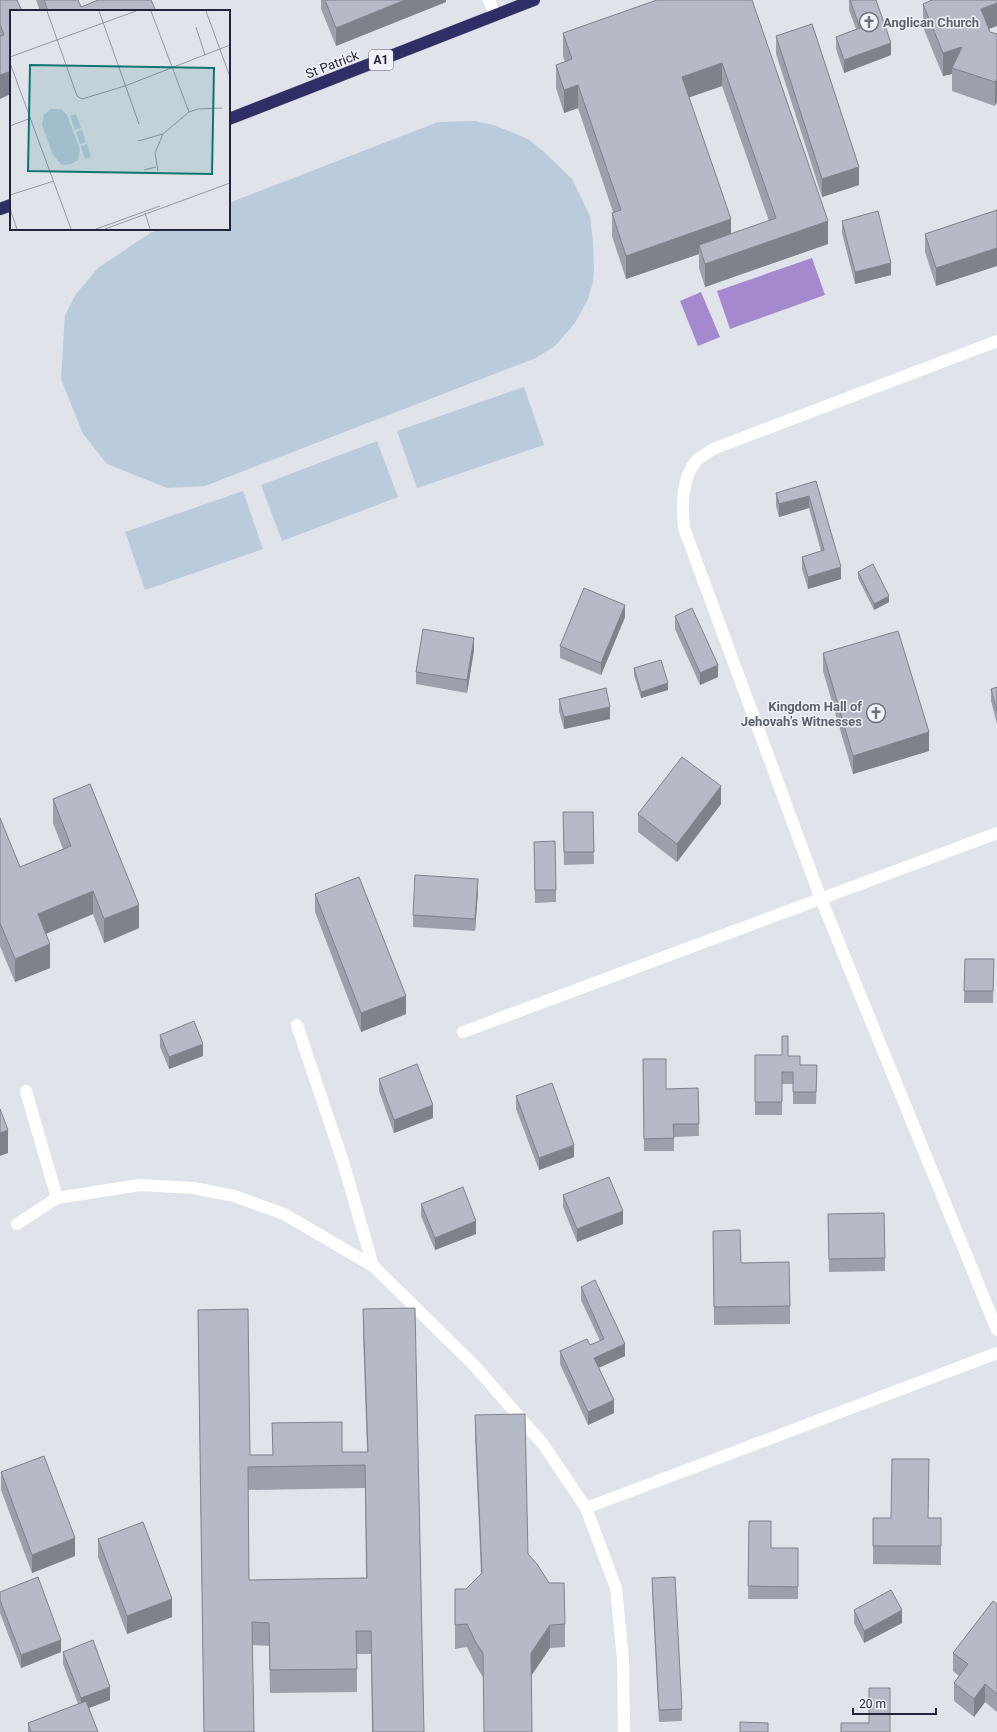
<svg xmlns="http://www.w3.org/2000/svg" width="997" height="1732" font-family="Roboto,sans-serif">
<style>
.green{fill:#bacbdc}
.water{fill:#a489cf}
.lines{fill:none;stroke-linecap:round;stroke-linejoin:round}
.highway-casing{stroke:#c1c1c8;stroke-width:13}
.minor{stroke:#fff;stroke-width:12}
.highway{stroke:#2f2e67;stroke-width:12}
.wall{fill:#9d9faa;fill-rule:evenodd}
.shaded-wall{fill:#7f828b}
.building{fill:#b6b9c6;stroke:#7f828b;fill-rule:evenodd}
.labels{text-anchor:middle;stroke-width:3;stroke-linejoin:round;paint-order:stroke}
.shield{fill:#f1f3f8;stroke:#606174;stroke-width:1}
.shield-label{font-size:12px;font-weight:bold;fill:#22233b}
.worship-label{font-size:13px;font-weight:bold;fill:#5b616d;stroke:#f1f3f8;text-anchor:start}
.street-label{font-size:13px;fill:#22233b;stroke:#f1f3f8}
.inset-road{fill:none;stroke:#9596a5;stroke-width:1}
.view{fill:#0f766e;fill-opacity:0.15;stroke:#0f766e;stroke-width:2}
.inset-edge{fill:none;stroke:#22233b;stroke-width:2}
</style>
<rect width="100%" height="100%" fill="#e1e3eb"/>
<!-- green -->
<g class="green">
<polygon points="475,121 494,125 528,139 543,151 572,179 590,216 593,242 594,267 593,282 588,299 575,323 555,346 536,358 205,486 167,488 107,464 83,434 61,379 65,315 76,294 98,268 150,233 161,229 229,229 229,203 438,122"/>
<polygon points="524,387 544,445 417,488 397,431"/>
<polygon points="377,441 398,497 282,541 261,485"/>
<polygon points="243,491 263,549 145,590 125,532"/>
</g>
<!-- water -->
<g class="water">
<polygon points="812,258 825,295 730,329 717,291"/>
<polygon points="701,292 720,337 698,346 680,301"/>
</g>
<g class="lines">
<!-- highway casing -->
<g class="highway-casing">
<g id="highway">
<polyline points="229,119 534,0"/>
<polyline points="0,209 11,205"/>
</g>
</g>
<!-- minor -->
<g class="minor">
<polyline points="489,0 495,15"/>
<path d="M997,341L713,449C708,453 701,456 697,460C681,478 682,506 684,528L821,899L997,1330"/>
<polyline points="297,1025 344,1165 373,1266"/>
<polyline points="463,1032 997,833"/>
<polyline points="26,1091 57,1198"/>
<polyline points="17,1224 57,1198 140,1185 194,1188 234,1196 284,1214 373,1266 473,1364 543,1444 586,1508 616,1588 623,1660 624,1732"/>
<polyline points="586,1508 997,1353"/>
</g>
<!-- highway -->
<use href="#highway" class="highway"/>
</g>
<!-- wall -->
<g class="wall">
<polygon points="0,0 17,0 0,99"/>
<polygon points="36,0 78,0 81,7 155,11 40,11"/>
<polygon points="321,0 446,0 446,2 336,46 321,9"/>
<path d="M752,0L828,244L705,287L699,268V254L626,279L612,236V213L613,212L578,108L564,113L556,88V65L565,62L563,56V33ZM722,86L769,221L731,234L689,97Z"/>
<polygon points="849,0 876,0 891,55 844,73 836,49 836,37 856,29 849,10"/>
<polygon points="923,4 989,29 990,32 997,34 995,106 952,91 952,74 943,76 923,27"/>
<polygon points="776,36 859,185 822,197 776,54"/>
<polygon points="997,210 936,286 925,252 925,234"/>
<polygon points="842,221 891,275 855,284 842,233"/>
<polygon points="816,481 841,579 808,589 802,569 802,557 821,551 809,508 779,517 776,506 776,493"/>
<polygon points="858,572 889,602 874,610 858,578"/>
<polygon points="675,616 718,677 700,685 675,629"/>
<polygon points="625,617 601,675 560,658 560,646"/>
<polygon points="474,650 467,693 416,684 416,672"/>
<polygon points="823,653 929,751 853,774 823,671"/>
<polygon points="634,668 668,690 641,698 634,675"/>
<polygon points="997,687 997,724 991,701 991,689"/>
<polygon points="559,699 610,719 564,729 559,711"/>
<polygon points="53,799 139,928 104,943 93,914 46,934 50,968 15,982 0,946 0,818 20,867 63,849 53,823"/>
<polygon points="721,804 677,862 638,832 638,814"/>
<polygon points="563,812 593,812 594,864 564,865"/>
<polygon points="534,842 556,890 556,902 535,903"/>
<polygon points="478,891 475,931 413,927 413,915"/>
<polygon points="315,894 406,1014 361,1032 315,912"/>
<polygon points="965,959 994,959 993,1003 964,1003"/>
<polygon points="160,1035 203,1056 169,1069 160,1047"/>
<polygon points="755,1055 788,1056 800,1065 817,1065 816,1104 793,1104 793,1084 782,1084 782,1115 755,1115"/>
<polygon points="643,1059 666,1089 698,1088 699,1136 674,1137 674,1151 644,1151"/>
<polygon points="379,1079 433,1118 394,1133 379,1091"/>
<polygon points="516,1096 574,1157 539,1170 516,1109"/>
<polygon points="563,1195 623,1224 577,1242 563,1207"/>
<polygon points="421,1204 476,1234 435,1250 421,1216"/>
<polygon points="828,1214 885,1258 885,1271 829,1272"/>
<polygon points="713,1231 741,1263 790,1306 790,1324 714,1325"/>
<polygon points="581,1287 625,1356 598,1368 614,1413 588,1425 560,1364 560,1351 590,1345 600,1341 581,1300"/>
<path d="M363,1309L424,1732H372L371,1654H357V1692L270,1693L269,1646L252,1645L254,1732H204L198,1310L250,1455H273L272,1423L342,1452H367L363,1332ZM365,1488L366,1578L249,1580L248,1490Z"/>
<polygon points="475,1415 528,1554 565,1624 565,1647 550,1648 531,1676 483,1677 476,1666 467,1647 455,1649 455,1589 466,1589 481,1574 475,1438"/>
<polygon points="1,1472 75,1556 32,1573 1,1490"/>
<polygon points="873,1518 941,1518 941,1565 873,1564"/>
<polygon points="749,1521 771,1548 798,1548 798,1599 748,1599"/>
<polygon points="98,1539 172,1617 127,1634 98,1557"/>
<polygon points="652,1578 682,1709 682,1721 659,1722 652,1591"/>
<polygon points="0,1592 61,1652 21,1668 0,1613"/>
<polygon points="997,1604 997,1712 985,1702 974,1717 954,1701 954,1683 959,1676 953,1671 953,1653"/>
<polygon points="854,1610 902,1623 864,1643 854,1623"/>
<polygon points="63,1652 110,1700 89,1708 98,1732 28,1732 28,1723 78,1704 63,1664"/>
</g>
<!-- shaded-wall -->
<g class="shaded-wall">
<polygon points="405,0 446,0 446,2 336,46 336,28"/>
<polygon points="997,3 997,26 981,32 981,9"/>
<polygon points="891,43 891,55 844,73 844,60"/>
<polygon points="962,47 952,68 952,74 943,76 943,53"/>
<polygon points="722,63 722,86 682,100 682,77"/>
<polygon points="11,71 11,94 0,99 0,75"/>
<polygon points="997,79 997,102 995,106 995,82"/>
<polygon points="578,85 578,108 564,113 564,90"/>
<polygon points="859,167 859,185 822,197 822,179"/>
<polygon points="731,219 731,242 699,245 699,254 626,279 626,256"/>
<polygon points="828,221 828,244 705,287 705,264"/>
<polygon points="997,248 997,266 936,286 936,268"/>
<polygon points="891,263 891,275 855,284 855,272"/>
<polygon points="809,496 809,508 779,517 779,504"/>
<polygon points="841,567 841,579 808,589 808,577"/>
<polygon points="889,596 889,602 874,610 874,604"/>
<polygon points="625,605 625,617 601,675 601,663"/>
<polygon points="474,638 474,650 467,693 467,680"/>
<polygon points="718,665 718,677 700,685 700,673"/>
<polygon points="668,683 668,690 641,698 641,692"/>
<polygon points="610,707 610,719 564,729 564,717"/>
<polygon points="929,732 929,751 853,774 853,756"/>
<polygon points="721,786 721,804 677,862 677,844"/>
<polygon points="478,879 478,891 475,931 475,919"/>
<polygon points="93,891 93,914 38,937 38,914"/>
<polygon points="139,905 139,928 104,943 104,919"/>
<polygon points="50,944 50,968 15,982 15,959"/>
<polygon points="406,996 406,1014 361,1032 361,1013"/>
<polygon points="203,1044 203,1056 169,1069 169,1057"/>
<polygon points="433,1105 433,1118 394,1133 394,1120"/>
<polygon points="8,1130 8,1153 0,1156 0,1133"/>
<polygon points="574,1145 574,1157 539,1170 539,1158"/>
<polygon points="623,1211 623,1224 577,1242 577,1229"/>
<polygon points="476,1221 476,1234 435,1250 435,1238"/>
<polygon points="625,1344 625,1356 594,1370 594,1358"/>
<polygon points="614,1400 614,1413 588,1425 588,1412"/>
<polygon points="75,1538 75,1556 32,1573 32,1555"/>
<polygon points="172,1599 172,1617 127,1634 127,1616"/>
<polygon points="902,1610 902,1623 864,1643 864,1631"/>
<polygon points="550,1625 550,1648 531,1676 531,1653"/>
<polygon points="61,1640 61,1652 21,1668 21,1655"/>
<polygon points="985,1684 985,1702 974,1717 974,1699"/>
<polygon points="110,1687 110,1700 81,1711 81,1698"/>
</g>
<!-- building -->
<g class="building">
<polygon points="0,0 17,0 22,11 11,11 11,71 0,75 0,36 4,35 0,24"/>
<polygon points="44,0 78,0 81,7 98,0 151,0 155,9 150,11 48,11"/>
<polygon points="325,0 405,0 336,28"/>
<polygon points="657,0 752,0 828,221 705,264 699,245 776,218 722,63 682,77 731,219 626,256 612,213 621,210 578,85 564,90 556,65 572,59 563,33"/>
<polygon points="850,0 876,0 891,43 844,60 836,37 860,28"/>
<polygon points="932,0 997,0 997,3 981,9 990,32 997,34 997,79 995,82 952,68 962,47 943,53 923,4"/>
<polygon points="812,24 859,167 822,179 776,36"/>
<polygon points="997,210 997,248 936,268 925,234"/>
<polygon points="878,211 891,263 855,272 842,221"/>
<polygon points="816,481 841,567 808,577 802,557 824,550 809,496 779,504 776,493"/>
<polygon points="873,564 889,596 874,604 858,572"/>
<polygon points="584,588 625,605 601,663 560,646"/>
<polygon points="692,608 718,665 700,673 675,616"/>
<polygon points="423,629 474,638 467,680 416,672"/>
<polygon points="898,631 929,732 853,756 823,653"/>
<polygon points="661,660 668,683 641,692 634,668"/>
<polygon points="997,687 997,711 991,689"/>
<polygon points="606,688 610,707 564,717 559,699"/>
<polygon points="682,757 721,786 677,844 638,814"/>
<polygon points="90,784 139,905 104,919 93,891 38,914 50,944 15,959 0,923 0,818 20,867 71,846 53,799"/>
<polygon points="563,812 593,812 594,852 564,852"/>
<polygon points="555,841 556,890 535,890 534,842"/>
<polygon points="415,875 478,879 475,919 413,915"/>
<polygon points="359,877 406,996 361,1013 315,894"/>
<polygon points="965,959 994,959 993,991 964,991"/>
<polygon points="194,1021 203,1044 169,1057 160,1035"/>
<polygon points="782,1036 788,1036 788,1056 800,1056 800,1065 817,1065 816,1092 793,1092 793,1072 782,1072 782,1102 755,1102 755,1055 782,1055"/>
<polygon points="643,1059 666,1059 666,1089 698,1088 699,1124 673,1124 674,1138 644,1139"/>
<polygon points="417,1064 433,1105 394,1120 379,1079"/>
<polygon points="552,1083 574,1145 539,1158 516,1096"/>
<polygon points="0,1109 8,1130 0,1133"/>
<polygon points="609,1177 623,1211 577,1229 563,1195"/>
<polygon points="463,1187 476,1221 435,1238 421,1204"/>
<polygon points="884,1213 885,1258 829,1259 828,1214"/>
<polygon points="740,1230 741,1263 789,1262 790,1306 714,1307 713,1231"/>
<polygon points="595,1280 625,1344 594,1358 614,1400 588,1412 560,1351 587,1339 590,1345 604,1339 581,1287"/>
<path d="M415,1308L424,1732H373L371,1631H356L357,1669L270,1670L269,1623L252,1622L254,1732H204L198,1310L248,1309L250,1455H273L272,1423L342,1422V1452H368L363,1309ZM365,1465L367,1578L249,1580L248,1467Z"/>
<polygon points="525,1414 528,1554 537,1564 549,1583 564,1583 565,1624 550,1625 531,1653 532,1732 484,1732 483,1653 476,1643 467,1624 455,1625 455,1589 466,1589 482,1573 475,1415"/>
<polygon points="44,1456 75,1538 32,1555 1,1472"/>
<polygon points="892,1459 929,1459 928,1518 941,1518 941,1546 873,1546 873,1518 891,1518"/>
<polygon points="749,1521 771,1521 771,1548 798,1548 798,1587 748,1586"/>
<polygon points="143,1522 172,1599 127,1616 98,1539"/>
<polygon points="38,1577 61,1640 21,1655 0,1600 0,1592"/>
<polygon points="675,1577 682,1709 659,1710 652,1578"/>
<polygon points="891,1590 902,1610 864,1631 854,1610"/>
<polygon points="993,1601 997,1604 997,1694 985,1684 974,1699 954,1683 968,1664 953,1653"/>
<polygon points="93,1640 110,1687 81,1698 63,1652"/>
<polygon points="869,1688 890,1688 890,1732 841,1732 841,1723 869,1723"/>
<polygon points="86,1701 98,1732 31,1732 28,1723"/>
<polygon points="740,1722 768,1723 768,1732 740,1732"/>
</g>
<!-- icons -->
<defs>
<g id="church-ring" transform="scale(1)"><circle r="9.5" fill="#f1f3f8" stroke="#6b7280" stroke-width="1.5"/><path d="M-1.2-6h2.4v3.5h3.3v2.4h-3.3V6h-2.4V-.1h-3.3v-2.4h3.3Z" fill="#6b7280"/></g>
</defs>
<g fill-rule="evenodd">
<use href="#church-ring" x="869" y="22"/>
<use href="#church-ring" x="876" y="713"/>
</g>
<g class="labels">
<!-- shield labels -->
<rect class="shield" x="369" y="50" width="24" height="20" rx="3"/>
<g class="shield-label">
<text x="381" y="64">A1</text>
</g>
<!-- worship labels -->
<g class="worship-label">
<text x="883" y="27">Anglican Church</text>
<text x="862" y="711" text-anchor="end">Kingdom Hall of<tspan x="862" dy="15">Jehovah’s Witnesses</tspan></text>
</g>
<!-- street labels -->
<g class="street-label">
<text transform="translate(332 64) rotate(-21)" y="5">St Patrick</text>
</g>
</g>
<!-- overview -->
<g transform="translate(10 10)">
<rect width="220" height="220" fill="#e1e3eb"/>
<path d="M40,99H51L57,105L70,140L68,150L61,154L52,155L43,145L32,115L34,105ZM66,104L71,118L65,120L60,106ZM72,120L76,132L70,134L66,122ZM77,134L81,147L75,149L71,136Z" fill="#bacbdc"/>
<path class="inset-road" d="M37,1L67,86L72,89L115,76L220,35M89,1L129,114M141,1L179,102M196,1L220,67M186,17L195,45M0,47L126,1M0,53L61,219M0,116L21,108M128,131L153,124M134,160L146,157M148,161L145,143L153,124L179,102L188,99L212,98M0,185L44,171M0,199L7,219M135,203L140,219M86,219L150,196M95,219L220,173"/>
<path class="view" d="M20,55L204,58L202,164L18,161Z"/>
<rect width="220" height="220" class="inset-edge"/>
</g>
<!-- scale -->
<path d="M853 1708v6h83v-6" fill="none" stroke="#22233b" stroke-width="2"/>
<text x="859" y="1708" font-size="12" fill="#22233b" stroke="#f1f3f8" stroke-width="3" paint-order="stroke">20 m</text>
</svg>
